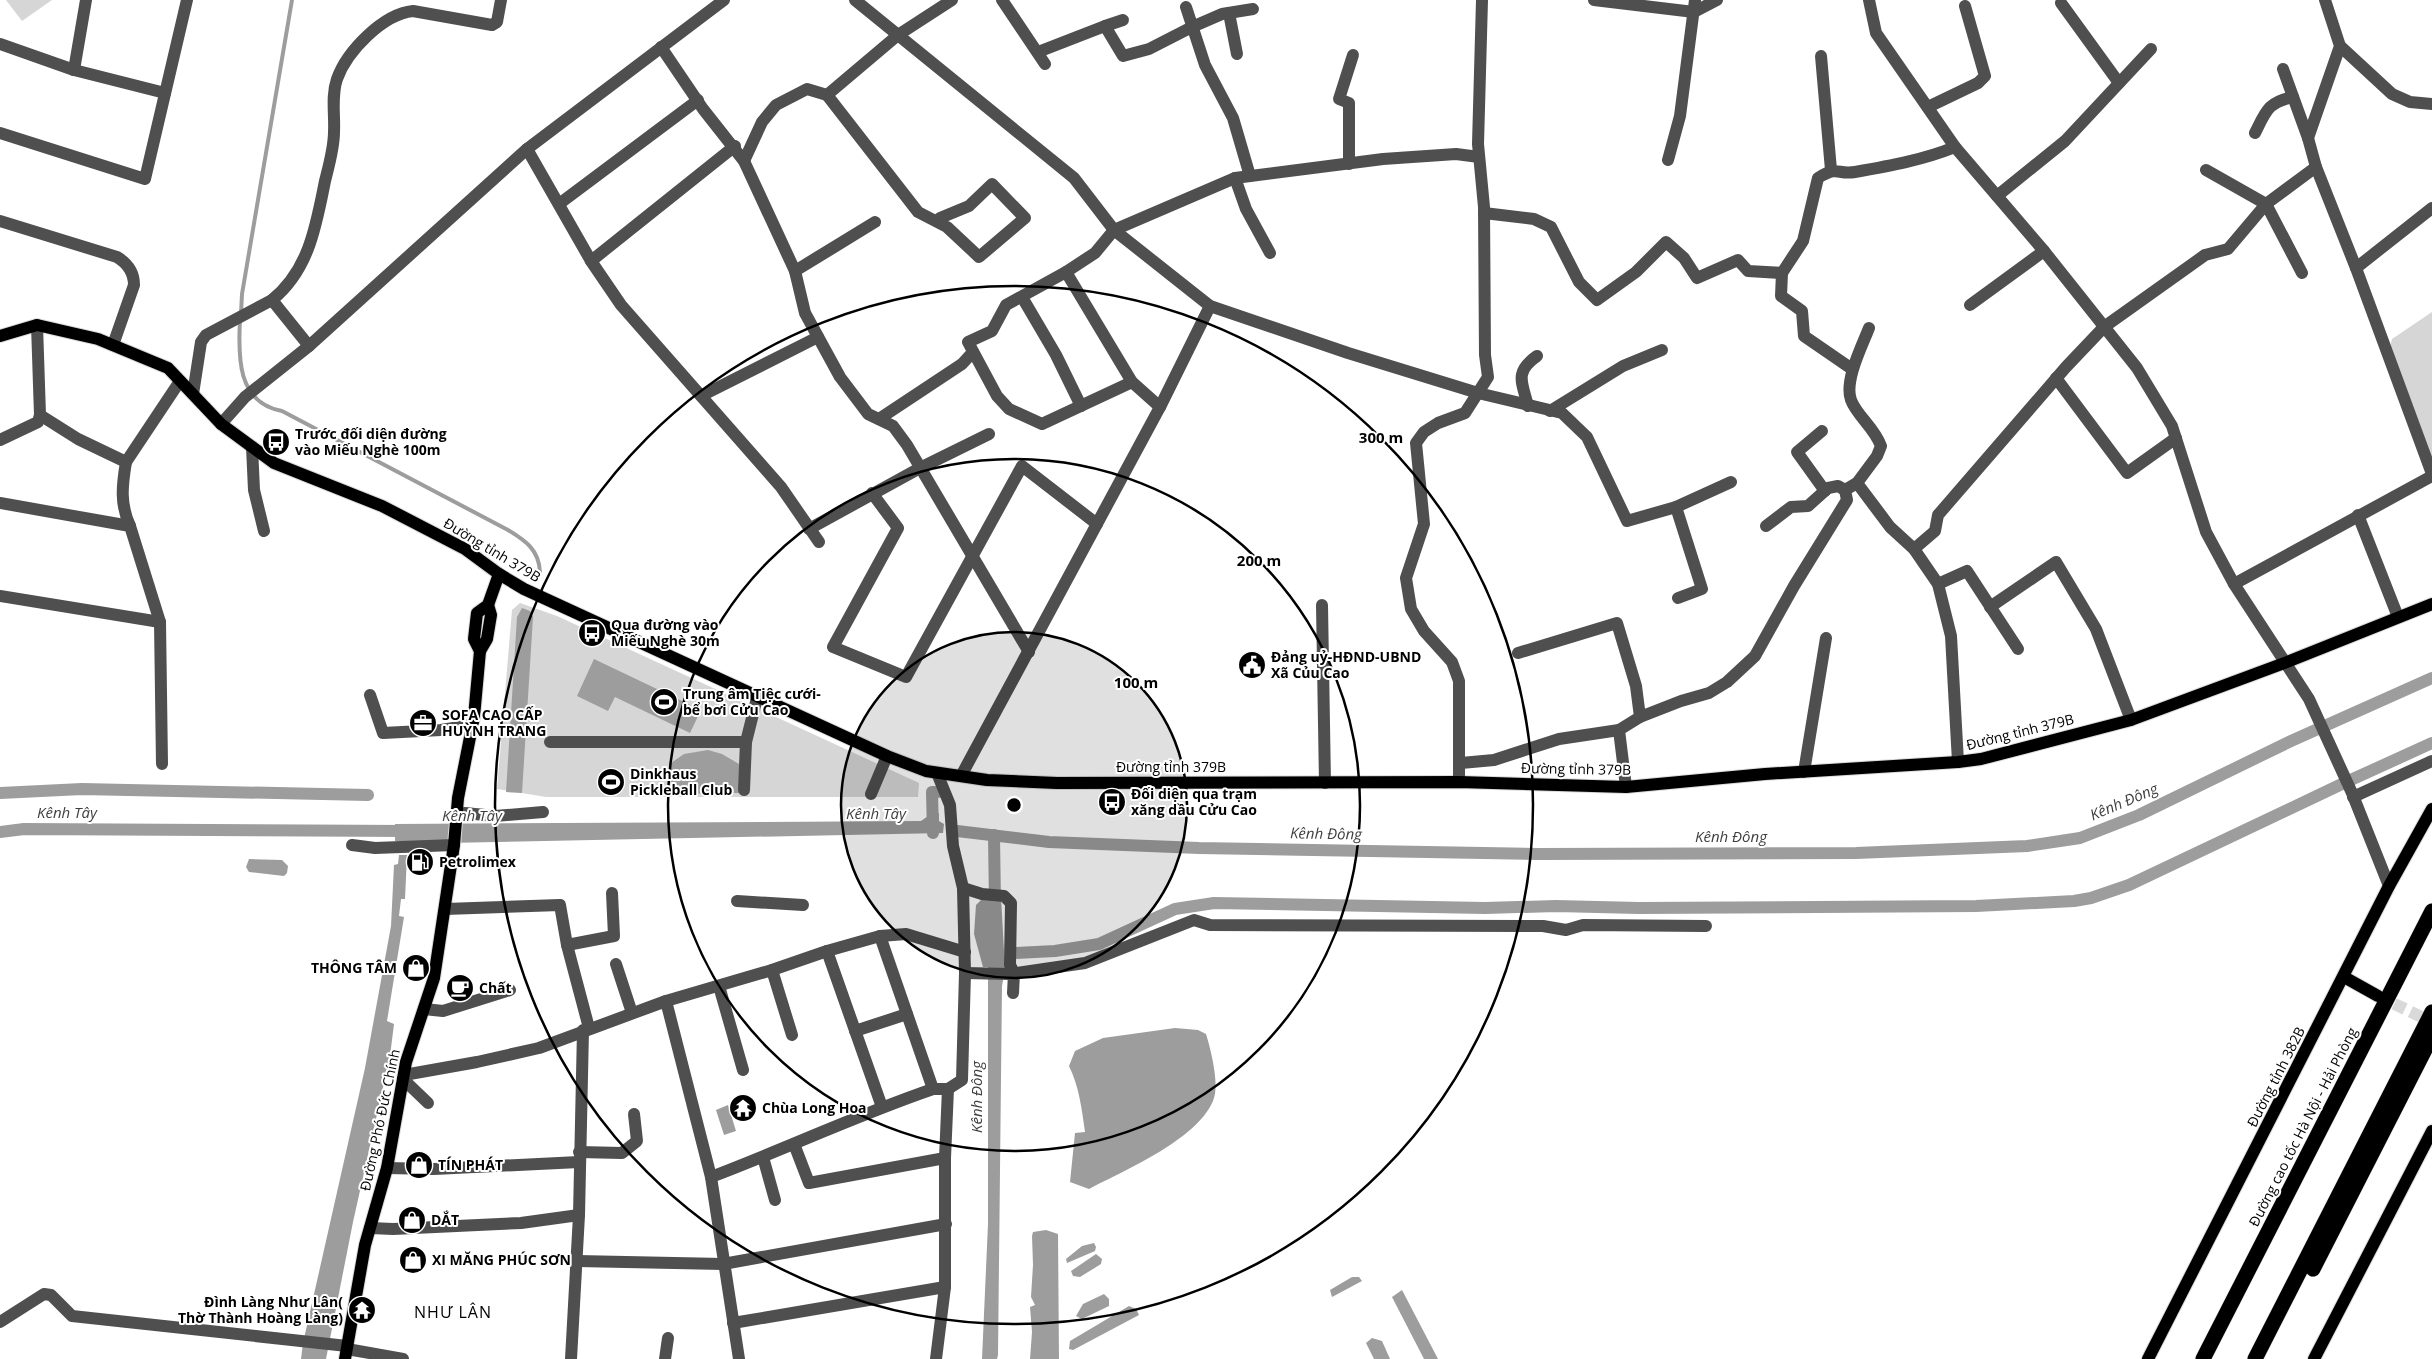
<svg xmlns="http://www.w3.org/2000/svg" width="2432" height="1359" font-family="'Open Sans',sans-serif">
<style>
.green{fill:#d6d6d6}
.water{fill:#9d9d9d}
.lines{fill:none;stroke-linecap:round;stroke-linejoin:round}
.stream{stroke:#9d9d9d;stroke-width:4}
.canal{stroke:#9d9d9d;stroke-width:12}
.major-tunnel{stroke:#d9d9d9;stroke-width:12;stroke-dasharray:12 6;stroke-linecap:butt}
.major-casing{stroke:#dbdbdb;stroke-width:14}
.highway-casing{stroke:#dbdbdb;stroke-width:16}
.minor{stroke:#4f4f4f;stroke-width:12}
.major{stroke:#000;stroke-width:12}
.highway{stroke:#000;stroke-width:15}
.ring{fill:none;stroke:#000;stroke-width:2.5}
.labels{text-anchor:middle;stroke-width:4;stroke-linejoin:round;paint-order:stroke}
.poi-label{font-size:14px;font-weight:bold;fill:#000;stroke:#fff;text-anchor:start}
.street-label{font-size:14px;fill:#000;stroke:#fff}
.water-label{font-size:15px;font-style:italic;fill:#3e3e3e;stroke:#fff}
.quarter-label{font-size:16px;letter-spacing:1px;fill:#000;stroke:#fff}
.centre{fill:#000;stroke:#fff;stroke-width:2.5}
.ring-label{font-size:15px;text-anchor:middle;font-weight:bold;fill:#000;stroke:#fff;stroke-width:4;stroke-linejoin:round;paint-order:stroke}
</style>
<rect width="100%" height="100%" fill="#fff"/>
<!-- green -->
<g class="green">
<polygon points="6,0 52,0 22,21"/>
<polygon points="2432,312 2432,459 2390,347 2392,339"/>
<polygon points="520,603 557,616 919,783 918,797 546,797 497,789 512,610"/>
</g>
<!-- water -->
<g class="water">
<polygon points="522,608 530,611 533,617 522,793 506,792 517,617"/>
<polygon points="594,659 701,710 690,733 615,697 608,711 577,696"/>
<polygon points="708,750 722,754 739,764 739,793 671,794 671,763 684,754"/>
<polygon points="939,813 939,821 944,824 943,833 445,843 395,841 395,824 921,821 931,814"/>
<polygon points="399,855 407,855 405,899 401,899 399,916 404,917 387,1021 394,1024 390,1056 353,1222 326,1359 301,1359 303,1343 365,1068 391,926 394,865 398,864"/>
<polygon points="249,859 282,860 288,866 287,873 284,876 249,872 246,867"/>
<polygon points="1001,897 1005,969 1002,986 998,1355 997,1359 982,1359 988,1224 988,967 983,967 974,934 976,905 982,899"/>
<path d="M1175,1028L1198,1030L1206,1034C1211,1050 1219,1083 1214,1098C1201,1138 1125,1170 1089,1189L1070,1182L1075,1133L1085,1132C1082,1110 1079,1086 1069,1066L1075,1051L1103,1038Z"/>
<polygon points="728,1105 736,1131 724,1135 716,1110"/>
<polygon points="1046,1230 1058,1234 1059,1359 1030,1359 1032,1332 1030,1307 1035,1305 1031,1297 1033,1265 1032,1236 1033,1232"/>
<polygon points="1094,1243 1096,1247 1095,1251 1067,1263 1066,1259 1082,1246"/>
<polygon points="1096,1254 1102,1259 1101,1264 1080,1277 1073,1276 1071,1271"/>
<polygon points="1352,1277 1359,1277 1362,1281 1332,1297 1330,1290"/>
<polygon points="1402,1290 1438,1359 1424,1359 1392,1297"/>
<polygon points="1104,1294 1109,1299 1109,1306 1082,1319 1076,1316 1083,1304"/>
<polygon points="1129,1306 1136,1309 1139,1315 1073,1350 1069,1349 1070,1341"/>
<polygon points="1372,1338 1382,1341 1390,1359 1374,1359 1366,1343"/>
</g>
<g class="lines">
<!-- stream -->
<g class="stream">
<polyline points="241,314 242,294 292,0"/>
<path d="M240,320C238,356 237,403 282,411L508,530C526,541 539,550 540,572"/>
</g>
<!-- canal -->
<g class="canal">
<polyline points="0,793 82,789 368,795"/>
<polyline points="957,831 1049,842 1199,848 1538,854 1856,853 2027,846 2080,838 2139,815 2291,741 2432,678"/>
<polyline points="0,832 24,829 411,831"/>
<polyline points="933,833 932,792 938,792"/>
<polyline points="994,835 995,905"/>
<polyline points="1014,953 1055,951 1099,944 1175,909 1214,903 1485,908 1556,906 1639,908 1976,906 2074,901 2091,898 2129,885 2344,783 2432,743"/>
</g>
<!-- major-tunnel -->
<polyline class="major-tunnel" points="2378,996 2432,1022"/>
<!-- major casing -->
<g class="major-casing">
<g id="major">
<polyline points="0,336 37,325 98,339 168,368 221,424 274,463 382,506 465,549 499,574 524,589 887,756 926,771 987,780 1057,783 1459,782 1626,787 1765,774 1958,762 1981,759 2131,720 2287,662 2432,604"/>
<polyline points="480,651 474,639 477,613 488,605 499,574"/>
<polyline points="2344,977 2378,996"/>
<polyline points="345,1359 365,1245 387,1168 406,1062 434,978 454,845 458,798 474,717 480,651 487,639 491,615 488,605"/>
<polyline points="2148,1359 2389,886 2432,809"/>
<polyline points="2314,1359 2432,1131"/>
</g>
</g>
<!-- highway casing -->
<g class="highway-casing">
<g id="highway">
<polyline points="2313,1269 2432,1036"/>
<polyline points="2203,1359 2432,911"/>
<polyline points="2255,1359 2432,1012"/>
</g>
</g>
<!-- minor -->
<g class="minor">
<polyline points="855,0 1074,178 1114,230 1210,306 1348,353 1478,393 1562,413 1587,437 1627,521 1676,507 1702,589 1678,598"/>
<polyline points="1002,0 1045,64"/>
<polyline points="1594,0 1694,12 1717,0"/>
<polyline points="1869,0 1876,33 1955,147 2044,251 2137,368 2172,426 2206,532 2234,584 2309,699 2352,793 2389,886"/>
<polyline points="2061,3 2119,83"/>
<polyline points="1186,7 1205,65 1233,118 1250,176"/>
<polyline points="1229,13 1237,54"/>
<polyline points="1123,20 1105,26 1123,56 1149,49 1192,27 1222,14 1253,9"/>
<polyline points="0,44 74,70 165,93"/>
<polyline points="2340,46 2392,94 2410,102 2432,104"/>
<polyline points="661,47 703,109 744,161 795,271 805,313 840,377 868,414 893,426 907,445 1029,652"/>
<polyline points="1038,52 1105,26"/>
<polyline points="1821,56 1831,170"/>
<polyline points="2283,69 2308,138 2316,167 2356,268 2432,474"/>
<polyline points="74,70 86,0"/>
<polyline points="827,95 918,212 947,227 979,257 1025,218 992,184 969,206 940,218"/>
<polyline points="1928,107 1978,83 1985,76 1965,6"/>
<polyline points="0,133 145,179 187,0"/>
<path d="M2255,133C2266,111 2268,102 2293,97"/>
<polyline points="2308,138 2340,46 2325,0"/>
<polyline points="527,149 591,261 621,305 781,487 819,542"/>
<polyline points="1668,160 1680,116 1695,0"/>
<polyline points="744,161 762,122 776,105 807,89 827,95 898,35 952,0"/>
<polyline points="1349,164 1349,103 1339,99 1353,55"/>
<polyline points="2206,170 2266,204 2302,273"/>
<polyline points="1235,178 1246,209 1270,253"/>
<polyline points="1997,196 2065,141 2151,49"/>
<polyline points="559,204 698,100"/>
<polyline points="1484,213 1534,219 1551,227 1579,282 1597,300 1636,272 1666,242 1684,258 1697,278 1738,260 1748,271 1782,273"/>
<path d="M0,221L117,257C127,263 134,272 134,285L113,345"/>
<polyline points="591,261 735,146"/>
<polyline points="2356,268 2432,208"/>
<polyline points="795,271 875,222"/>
<polyline points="1066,272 1132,382 1160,407"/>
<polyline points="1022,297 1056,355 1081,406"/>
<polyline points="1970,305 2044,251"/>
<path d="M1869,328C1862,346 1844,381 1851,400C1857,416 1874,427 1881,446L1877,456L1857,483L1890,527L1914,549L1938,584L1951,636L1958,762"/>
<path d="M309,346L272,300C309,270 316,226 325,181C329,165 334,148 334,132C335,115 331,96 337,79C347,51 383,14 413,11L492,25L497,22L501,0"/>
<path d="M1852,369L1804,336L1802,311L1781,296L1782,273L1803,241L1818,178C1839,165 1836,175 1855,172C1889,166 1923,160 1955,147"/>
<polyline points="2056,378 2127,473 2176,438"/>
<polyline points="1132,382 1042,424 1009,409 997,396 968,342 992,331 1006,305 1066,272 1095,253 1114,230 1235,178 1383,159 1456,154 1479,157"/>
<polyline points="193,394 201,342 206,335 272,300"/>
<polyline points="701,396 818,337"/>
<path d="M1528,406C1522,382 1514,372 1537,356"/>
<polyline points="1550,411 1623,366 1662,350"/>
<path d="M40,415L78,439L126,462C122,486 120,504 130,526"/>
<polyline points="879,419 962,364 973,352"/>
<polyline points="221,424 245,397 309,346 527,149 724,0"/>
<polyline points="1822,431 1797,452 1825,491"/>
<polyline points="0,440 38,422 40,415 37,325"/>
<polyline points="252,447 254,490 264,531"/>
<polyline points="126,462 180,381"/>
<polyline points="872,493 898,528 833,647 906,677 1022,466 1097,524"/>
<polyline points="0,503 130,526 160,622 162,764"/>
<polyline points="1676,507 1731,482"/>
<polyline points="2358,515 2398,617"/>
<polyline points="1766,526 1791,507 1808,506 1828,488 1838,486 1845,490"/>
<polyline points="809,529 920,468 989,434"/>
<polyline points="1914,549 1935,531 1938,515 2066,367 2104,327 2205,255 2228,249 2266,204 2316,167"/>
<polyline points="1938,584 1967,571 2018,649"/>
<polyline points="2234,584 2432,476"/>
<polyline points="0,596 160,622"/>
<polyline points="1322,605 1325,783"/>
<polyline points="1990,607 2056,562 2096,629 2131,720"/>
<polyline points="1518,653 1617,623 1636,686 1640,717 1619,730 1626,787"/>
<polyline points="370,695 383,733 441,730 472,725"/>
<polyline points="1640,717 1681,701 1709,693 1727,682 1755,656 1794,586 1847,500 1845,490 1857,483"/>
<polyline points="550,742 746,742 757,698"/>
<polyline points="1461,763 1494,760 1559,739 1619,730"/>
<polyline points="1804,772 1826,638"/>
<polyline points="937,773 950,805 953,846 963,888 965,973 962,1080 948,1089"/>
<polyline points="961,776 1160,407 1210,306"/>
<polyline points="1459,782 1459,681 1452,662 1424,631 1411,609 1406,578 1424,524 1416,443 1424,432 1438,423 1465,413 1488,377 1485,355 1484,207 1478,144 1482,0"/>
<polyline points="744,790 746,742"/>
<polyline points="871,794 887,756"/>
<polyline points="2353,797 2432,761"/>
<polyline points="465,813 495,816 543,812"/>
<polyline points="352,845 375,848 454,845"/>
<polyline points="963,888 982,894 1004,896 1011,903 1010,965 1014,973 1013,993"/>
<polyline points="737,901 803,905"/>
<polyline points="445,909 560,905 567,945 589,1028"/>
<polyline points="880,936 933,1089 948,1089 945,1158 945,1287 936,1359"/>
<polyline points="567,945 614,936 612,893"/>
<polyline points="827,951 882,1107"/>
<polyline points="616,964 632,1013"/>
<polyline points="772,970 792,1035"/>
<polyline points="965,973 1009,974 1085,963 1194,920 1210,925 1543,926 1566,930 1583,925 1706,926"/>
<polyline points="719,986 743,1070"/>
<polyline points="666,1001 772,970 827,951 880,936 906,934 965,952"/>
<polyline points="424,1009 443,1011 510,990"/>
<polyline points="855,1031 907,1014"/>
<polyline points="404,1075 477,1062 539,1048 666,1001 711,1177 739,1359"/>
<polyline points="403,1079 428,1103"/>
<polyline points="794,1144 809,1183 945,1158"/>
<polyline points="579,1152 622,1153 637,1141 634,1114"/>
<polyline points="763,1157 775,1200"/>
<polyline points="387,1168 434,1169 579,1162"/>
<path d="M711,1177C785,1149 857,1115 933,1089"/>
<polyline points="370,1228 393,1229 521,1223 579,1215"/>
<polyline points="577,1261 723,1264 946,1224"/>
<polyline points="0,1322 44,1294 51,1295 72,1316 347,1346"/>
<polyline points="733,1323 945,1287"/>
<polyline points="347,1349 403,1359"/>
<polyline points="571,1359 579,1215 583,1030"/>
<polyline points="665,1359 668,1338"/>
</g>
<!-- major -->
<use href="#major" class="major"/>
<!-- highway -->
<use href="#highway" class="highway"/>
</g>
<!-- distance rings -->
<circle cx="1014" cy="805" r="173" fill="#000" fill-opacity=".12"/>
<g class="ring">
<circle cx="1014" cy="805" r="173"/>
<circle cx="1014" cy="805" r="346"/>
<circle cx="1014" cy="805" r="519"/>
</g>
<!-- icons -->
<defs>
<g id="bus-disc" transform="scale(1.4375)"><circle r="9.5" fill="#000" stroke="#fff"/><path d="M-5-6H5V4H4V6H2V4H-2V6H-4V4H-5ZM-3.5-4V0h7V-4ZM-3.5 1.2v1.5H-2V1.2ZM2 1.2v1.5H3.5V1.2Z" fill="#fff"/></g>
<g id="civic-disc" transform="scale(1.4375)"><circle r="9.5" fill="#000" stroke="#fff"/><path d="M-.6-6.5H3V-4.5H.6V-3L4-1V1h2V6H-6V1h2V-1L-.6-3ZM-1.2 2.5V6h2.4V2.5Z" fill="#fff"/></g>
<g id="stadium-disc" transform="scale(1.4375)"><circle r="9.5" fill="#000" stroke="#fff"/><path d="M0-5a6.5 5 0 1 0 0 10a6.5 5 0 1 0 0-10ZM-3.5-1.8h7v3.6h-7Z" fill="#fff"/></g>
<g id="office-disc" transform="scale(1.4375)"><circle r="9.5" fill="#000" stroke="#fff"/><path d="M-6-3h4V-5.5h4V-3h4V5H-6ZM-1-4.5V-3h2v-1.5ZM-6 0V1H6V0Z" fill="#fff"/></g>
<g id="fuel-disc" transform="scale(1.4375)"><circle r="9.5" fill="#000" stroke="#fff"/><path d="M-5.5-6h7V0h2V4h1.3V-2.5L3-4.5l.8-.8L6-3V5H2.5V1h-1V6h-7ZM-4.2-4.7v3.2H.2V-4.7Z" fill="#fff"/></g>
<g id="shop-disc" transform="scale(1.4375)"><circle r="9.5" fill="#000" stroke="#fff"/><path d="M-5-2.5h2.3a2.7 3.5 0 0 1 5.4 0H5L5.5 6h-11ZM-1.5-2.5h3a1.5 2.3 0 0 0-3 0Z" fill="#fff"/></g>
<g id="cafe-disc" transform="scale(1.4375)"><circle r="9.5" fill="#000" stroke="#fff"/><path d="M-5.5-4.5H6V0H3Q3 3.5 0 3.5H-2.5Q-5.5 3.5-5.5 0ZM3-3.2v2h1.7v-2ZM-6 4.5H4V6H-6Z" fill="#fff"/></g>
<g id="temple-disc" transform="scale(1.4375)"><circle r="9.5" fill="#000" stroke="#fff"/><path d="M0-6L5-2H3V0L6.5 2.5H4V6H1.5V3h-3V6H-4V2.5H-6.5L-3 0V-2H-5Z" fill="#fff"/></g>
</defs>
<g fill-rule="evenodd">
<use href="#bus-disc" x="276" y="442"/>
<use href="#bus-disc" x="592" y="633"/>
<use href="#civic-disc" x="1252" y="665"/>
<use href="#stadium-disc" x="664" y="702"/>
<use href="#office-disc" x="423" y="723"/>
<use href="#stadium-disc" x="611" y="782"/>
<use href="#bus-disc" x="1112" y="802"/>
<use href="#fuel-disc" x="420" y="862"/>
<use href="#shop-disc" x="416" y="968"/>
<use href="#cafe-disc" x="460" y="988"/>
<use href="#temple-disc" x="743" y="1108"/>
<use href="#shop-disc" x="419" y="1165"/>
<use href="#shop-disc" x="412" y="1220"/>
<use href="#shop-disc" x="413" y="1260"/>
<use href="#temple-disc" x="362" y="1310"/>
</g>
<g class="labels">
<!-- poi labels -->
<g class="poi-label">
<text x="295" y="439">Trước đối diện đường<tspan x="295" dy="16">vào Miếu Nghè 100m</tspan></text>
<text x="611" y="630">Qua đường vào<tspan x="611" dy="16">Miếu Nghè 30m</tspan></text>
<text x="1271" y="662">Đảng uỷ-HĐND-UBND<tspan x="1271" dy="16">Xã Củu Cao</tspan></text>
<text x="683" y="699">Trung âm Tiệc cưới-<tspan x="683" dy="16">bể bơi Cửu Cao</tspan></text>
<text x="442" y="720">SOFA CAO CẤP<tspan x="442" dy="16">HUỲNH TRANG</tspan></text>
<text x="630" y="779">Dinkhaus<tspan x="630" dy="16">Pickleball Club</tspan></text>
<text x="1131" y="799">Đối diện qua trạm<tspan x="1131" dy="16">xăng dầu Cửu Cao</tspan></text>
<text x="439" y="867">Petrolimex</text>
<text x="397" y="973" text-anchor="end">THÔNG TÂM</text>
<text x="479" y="993">Chất</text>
<text x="762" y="1113">Chùa Long Hoa</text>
<text x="438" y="1170">TÍN PHÁT</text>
<text x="431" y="1225">DẮT</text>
<text x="432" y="1265">XI MĂNG PHÚC SƠN</text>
<text x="343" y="1307" text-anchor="end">Đình Làng Như Lân(<tspan x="343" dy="16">Thờ Thành Hoàng Làng)</tspan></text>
</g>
<!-- street labels -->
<g class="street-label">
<text transform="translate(492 550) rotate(31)" y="5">Đường tỉnh 379B</text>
<text transform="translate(2020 732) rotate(-14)" y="5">Đường tỉnh 379B</text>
<text x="1171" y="772">Đường tỉnh 379B</text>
<text transform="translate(1576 769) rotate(1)" y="5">Đường tỉnh 379B</text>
<text transform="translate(2276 1077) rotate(-63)" y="5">Đường tỉnh 382B</text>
<text transform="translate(380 1120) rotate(-78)" y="5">Đường Phó Đức Chính</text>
<text transform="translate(2303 1127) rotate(-63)" y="5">Đường cao tốc Hà Nội - Hải Phòng</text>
</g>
<!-- water labels -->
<g class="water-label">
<text transform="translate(2124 802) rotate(-23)" y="5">Kênh Đông</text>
<text x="67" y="818">Kênh Tây</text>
<text x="876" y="819">Kênh Tây</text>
<text x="472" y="821">Kênh Tây</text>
<text transform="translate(1326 834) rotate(1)" y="5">Kênh Đông</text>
<text x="1731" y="842">Kênh Đông</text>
<text transform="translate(977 1097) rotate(-90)" y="5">Kênh Đông</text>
</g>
<!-- quarter labels -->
<g class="quarter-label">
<text x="453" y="1318">NHƯ LÂN</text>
</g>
</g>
<circle cx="1014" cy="805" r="8" class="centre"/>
<g class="ring-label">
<text x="1381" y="443">300 m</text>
<text x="1259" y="566">200 m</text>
<text x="1136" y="688">100 m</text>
</g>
</svg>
